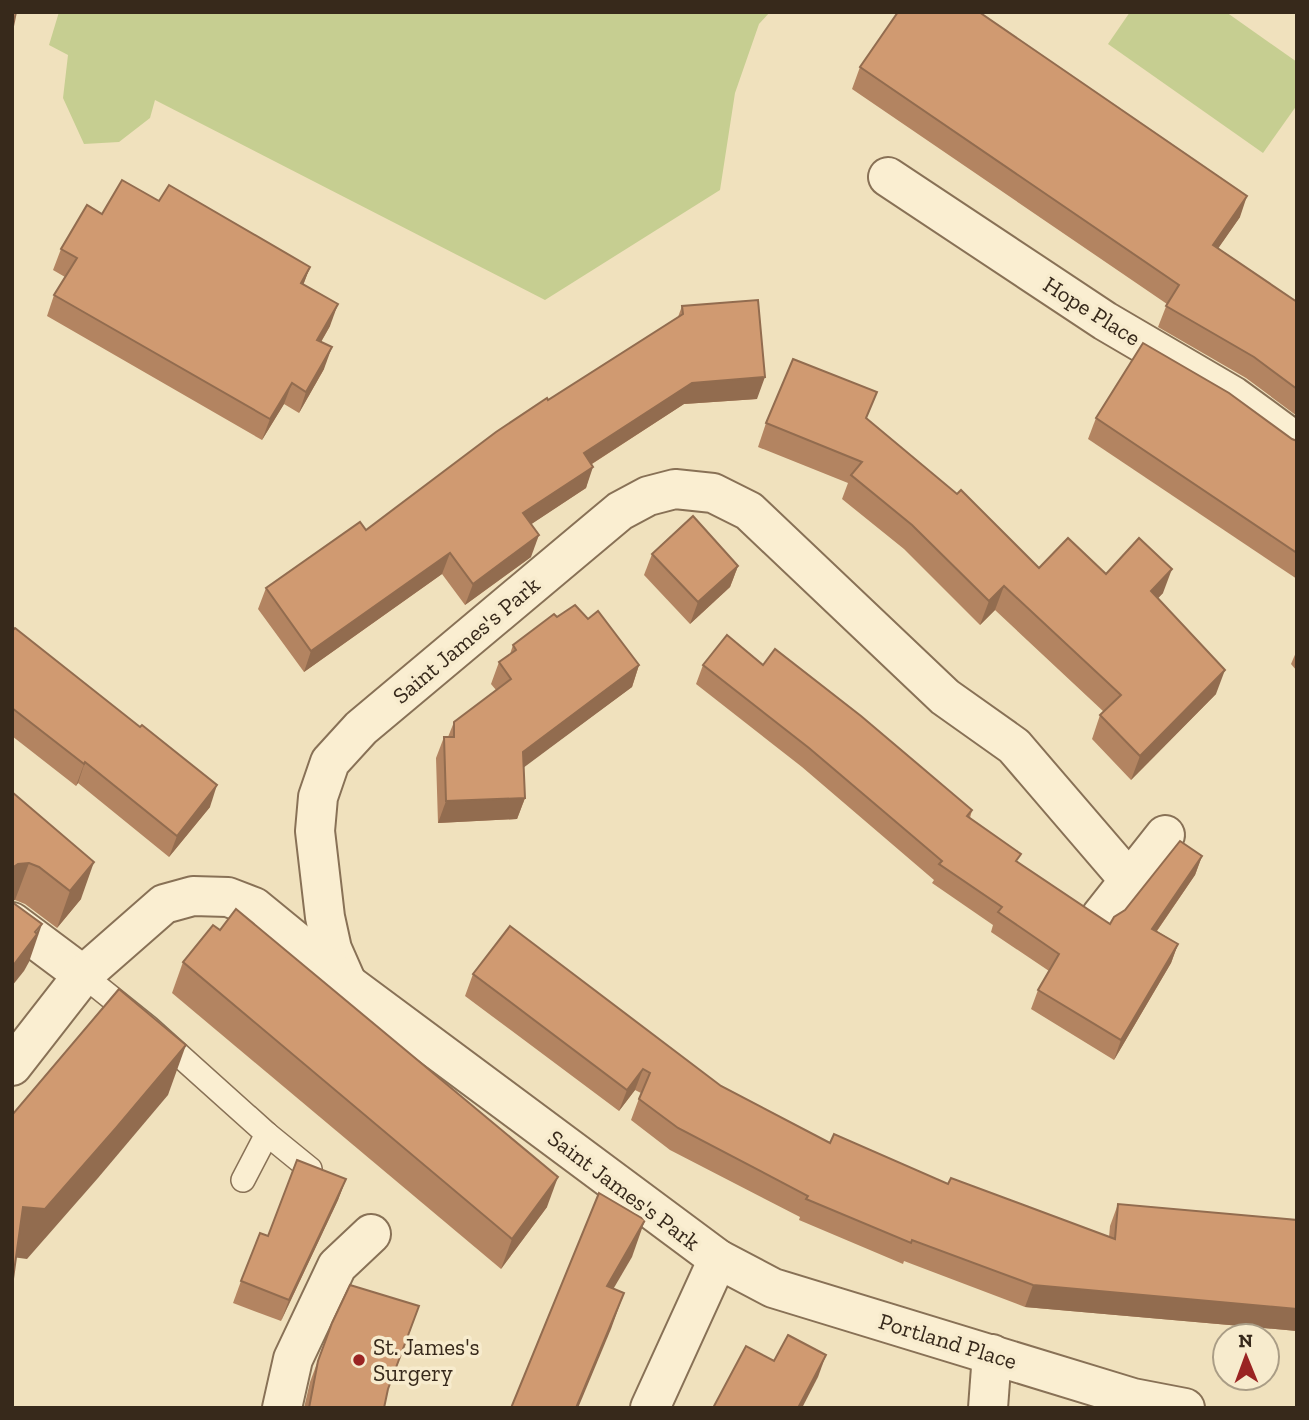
<svg xmlns="http://www.w3.org/2000/svg" width="1309" height="1420" font-family="'Zilla Slab',serif">
<style>
.green{fill:#c6ce91}
.lines{fill:none;stroke-linecap:round;stroke-linejoin:round}
.lane-casing{stroke:#887156;stroke-width:26}
.street-casing{stroke:#887156;stroke-width:42}
.lane{stroke:#faeed1;stroke-width:23}
.street{stroke:#faeed1;stroke-width:38}
.wall{fill:#b38461}
.shaded-wall{fill:#926c4f}
.building{fill:#d09a71;stroke:#926c4f;stroke-width:2}
.poi-dot{fill:#9a2423;stroke:#f7ebcd;stroke-width:2.5}
.labels{text-anchor:middle;stroke-width:7;stroke-linejoin:round;paint-order:stroke}
.street-label{font-size:23px;fill:#37291b;stroke:#f7ebcd}
.poi-label{font-size:23px;fill:#37291b;stroke:#f7ebcd;text-anchor:start}
</style>
<rect width="100%" height="100%" fill="#f0e1bd"/>
<!-- green -->
<g class="green">
<polygon points="59,12 770,12 759,24 735,93 720,190 545,300 155,100 150,118 119,142 84,144 63,98 68,55 49,45"/>
<polygon points="1130,12 1226,12 1297,62 1297,105 1263,153 1108,44"/>
</g>
<g class="lines">
<!-- lane casing -->
<g class="lane-casing">
<g id="lane">
<polyline points="83,975 149,1028 267,1134 310,1169"/>
<polyline points="243,1180 267,1134"/>
</g>
</g>
<!-- street casing -->
<g class="street-casing">
<g id="street">
<polyline points="888,177 1105,321 1233,396 1297,443"/>
<polyline points="1101,916 1165,835"/>
<polyline points="12,922 83,975"/>
<polyline points="347,983 332,949 325,917 315,831 318,797 330,762 361,728 620,511 648,496 675,489 713,493 749,511 945,697 1014,746 1130,881"/>
<polyline points="12,1066 83,975 164,904 193,896 228,897 254,907 348,984 718,1259 773,1288 1133,1398 1185,1408"/>
<polyline points="282,1408 293,1359 337,1266 371,1234"/>
<polyline points="650,1408 718,1259"/>
<polyline points="988,1408 992,1354"/>
</g>
</g>
<!-- lane -->
<use href="#lane" class="lane"/>
<!-- street -->
<use href="#street" class="street"/>
</g>
<!-- wall -->
<g class="wall">
<polygon points="860,67 1240,217 1218,248 1297,302 1297,416 1246,378 1158,327 1167,304 852,89"/>
<polygon points="159,201 310,267 303,285 330,326 321,342 324,369 299,413 284,404 262,440 47,316 54,295 65,277 53,270 61,249 102,214"/>
<polygon points="682,306 757,399 684,404 592,464 586,488 531,524 531,557 465,605 442,574 304,672 258,609 266,588 366,530 548,400 678,317"/>
<polygon points="1096,418 1292,439 1297,441 1297,579 1088,439"/>
<polygon points="867,419 1039,568 1106,574 1163,593 1158,598 1216,694 1131,780 1092,739 1100,715 1104,712 995,610 980,625 904,549 842,499 848,483 758,447 766,423"/>
<polygon points="652,554 738,566 730,587 690,624 644,575"/>
<polygon points="557,617 588,619 639,665 632,687 523,767 525,798 517,819 438,823 436,758 444,737 448,737 454,722 496,690 491,684 499,662 510,654 513,645"/>
<polygon points="12,631 210,807 169,857 78,783 76,786 12,736"/>
<polygon points="1297,650 1297,671 1291,664"/>
<polygon points="703,665 763,665 972,810 970,818 1018,862 1110,924 1202,856 1195,875 1157,931 1178,944 1171,963 1114,1060 1031,1009 1038,990 1049,971 991,932 993,925 932,883 934,880 802,767 696,684"/>
<polygon points="12,792 81,899 57,928 25,904 15,900"/>
<polygon points="220,930 547,1207 501,1269 172,993 183,962"/>
<polygon points="473,974 721,1086 830,1143 948,1184 1109,1237 1110,1226 1118,1204 1297,1220 1297,1331 1025,1307 904,1261 903,1264 799,1220 800,1217 670,1150 631,1120 641,1093 635,1090 619,1111 465,996"/>
<polygon points="346,1179 338,1200 281,1321 233,1303 241,1281 268,1236"/>
<polygon points="332,1323 387,1390 384,1408 304,1408 310,1382"/>
</g>
<!-- shaded-wall -->
<g class="shaded-wall">
<polygon points="1247,196 1240,217 1206,266 1213,245"/>
<polygon points="310,267 302,288 301,283"/>
<polygon points="338,304 330,326 310,361 317,340"/>
<polygon points="332,347 324,369 299,413 306,392"/>
<polygon points="765,377 757,399 684,404 576,474 584,453 692,383"/>
<polygon points="292,383 284,404 262,440 270,419"/>
<polygon points="593,467 586,488 515,535 523,513"/>
<polygon points="539,535 531,557 465,605 473,584"/>
<polygon points="450,553 442,574 304,672 311,651"/>
<polygon points="738,566 730,587 690,624 698,602"/>
<polygon points="1172,569 1163,593 1142,615 1151,591"/>
<polygon points="1004,586 995,610 980,625 989,601"/>
<polygon points="639,665 632,687 515,774 523,752"/>
<polygon points="1225,670 1216,694 1131,780 1140,756"/>
<polygon points="85,762 78,783 76,786 84,764"/>
<polygon points="217,785 210,807 169,857 177,836"/>
<polygon points="525,798 517,819 438,823 446,801"/>
<polygon points="1202,856 1195,875 1145,948 1152,929"/>
<polygon points="94,862 81,899 57,928 70,891"/>
<polygon points="29,863 15,900 12,901 12,868 18,864"/>
<polygon points="42,924 29,962 24,971 12,986 12,967"/>
<polygon points="1178,944 1171,963 1114,1060 1121,1040"/>
<polygon points="186,1045 168,1095 98,1178 27,1259 12,1257 23,1207"/>
<polygon points="643,1069 635,1090 619,1111 627,1090"/>
<polygon points="558,1177 547,1207 501,1269 512,1239"/>
<polygon points="346,1179 338,1200 281,1321 289,1300"/>
<polygon points="645,1220 632,1257 594,1322 607,1286"/>
<polygon points="1033,1285 1297,1309 1297,1331 1025,1307"/>
<polygon points="624,1293 611,1329 578,1408 576,1408"/>
<polygon points="826,1355 818,1377 802,1408 798,1408"/>
</g>
<!-- building -->
<g class="building">
<polygon points="12,12 16,12 12,31"/>
<polygon points="898,12 979,12 1247,196 1213,245 1297,302 1297,389 1254,357 1166,306 1179,285 860,67"/>
<polygon points="122,180 159,201 169,185 310,267 301,283 338,304 317,340 332,347 306,392 292,383 270,419 54,295 77,258 61,249 87,205 102,214"/>
<polygon points="758,300 765,377 692,383 584,453 593,467 523,513 539,535 473,584 450,553 311,651 266,588 360,522 366,530 496,432 547,398 548,400 683,314 682,306"/>
<polygon points="1143,343 1229,393 1292,439 1297,441 1297,553 1096,418"/>
<polygon points="793,359 877,392 866,418 957,494 961,490 1039,568 1068,538 1106,574 1139,538 1172,569 1151,591 1225,670 1140,756 1100,715 1121,695 1004,586 989,601 912,525 851,475 862,462 766,423"/>
<polygon points="693,516 738,566 698,602 652,554"/>
<polygon points="575,605 588,619 598,611 639,665 523,752 525,798 446,801 444,737 454,737 454,722 511,679 499,662 516,650 513,645 554,614 557,617"/>
<polygon points="15,628 140,727 142,725 217,785 177,836 85,762 84,764 12,708 12,631"/>
<polygon points="727,635 763,665 775,649 861,716 972,810 967,816 1021,854 1016,861 1110,924 1114,917 1125,910 1180,841 1202,856 1152,929 1178,944 1121,1040 1038,990 1059,954 998,912 1002,907 939,864 942,861 809,748 703,665"/>
<polygon points="12,792 94,862 70,891 39,867 29,863 18,864 12,868"/>
<polygon points="12,902 42,924 35,932 37,934 12,967"/>
<polygon points="236,909 558,1177 512,1239 183,962 213,925 220,930"/>
<polygon points="510,926 721,1086 830,1143 834,1134 948,1184 951,1178 1115,1239 1118,1204 1297,1220 1297,1309 1033,1285 912,1240 911,1243 806,1199 808,1196 678,1128 639,1099 650,1073 643,1069 627,1090 473,974"/>
<polygon points="119,989 186,1045 116,1128 45,1209 23,1207 12,1286 12,1115"/>
<polygon points="297,1160 346,1179 289,1300 241,1281 260,1233 268,1236"/>
<polygon points="599,1193 645,1220 607,1286 624,1293 576,1408 511,1408"/>
<polygon points="350,1285 419,1306 388,1389 384,1408 309,1408 318,1361 332,1323"/>
<polygon points="788,1335 826,1355 798,1408 713,1408 746,1346 774,1361"/>
</g>
<!-- markers -->
<circle class="poi-dot" cx="359" cy="1360" r="7"/>
<g class="labels">
<!-- street labels -->
<g class="street-label">
<text transform="translate(1092 311) rotate(32)" y="8">Hope Place</text>
<text transform="translate(466 640) rotate(-40)" y="8">Saint James's Park</text>
<text transform="translate(624 1190) rotate(37)" y="8">Saint James's Park</text>
<text transform="translate(948 1341) rotate(17)" y="8">Portland Place</text>
</g>
<!-- poi labels -->
<g class="poi-label">
<text x="373" y="1355">St. James's<tspan x="373" dy="26">Surgery</tspan></text>
</g>
</g>
<!-- border -->
<rect width="1309" height="1420" fill="none" stroke="#37291b" stroke-width="28"/>
<!-- north arrow -->
<g transform="translate(1246 1357) rotate(359)"><circle r="33" fill="#f7ebcd" stroke="#aa9d86" stroke-width="2"/>
<path d="M0-5L12 26L0 18L-12 26Z" fill="#9a2423"/>
<text y="-10" font-size="19" font-weight="bold" text-anchor="middle" fill="#37291b">N</text>
</g>
</svg>
